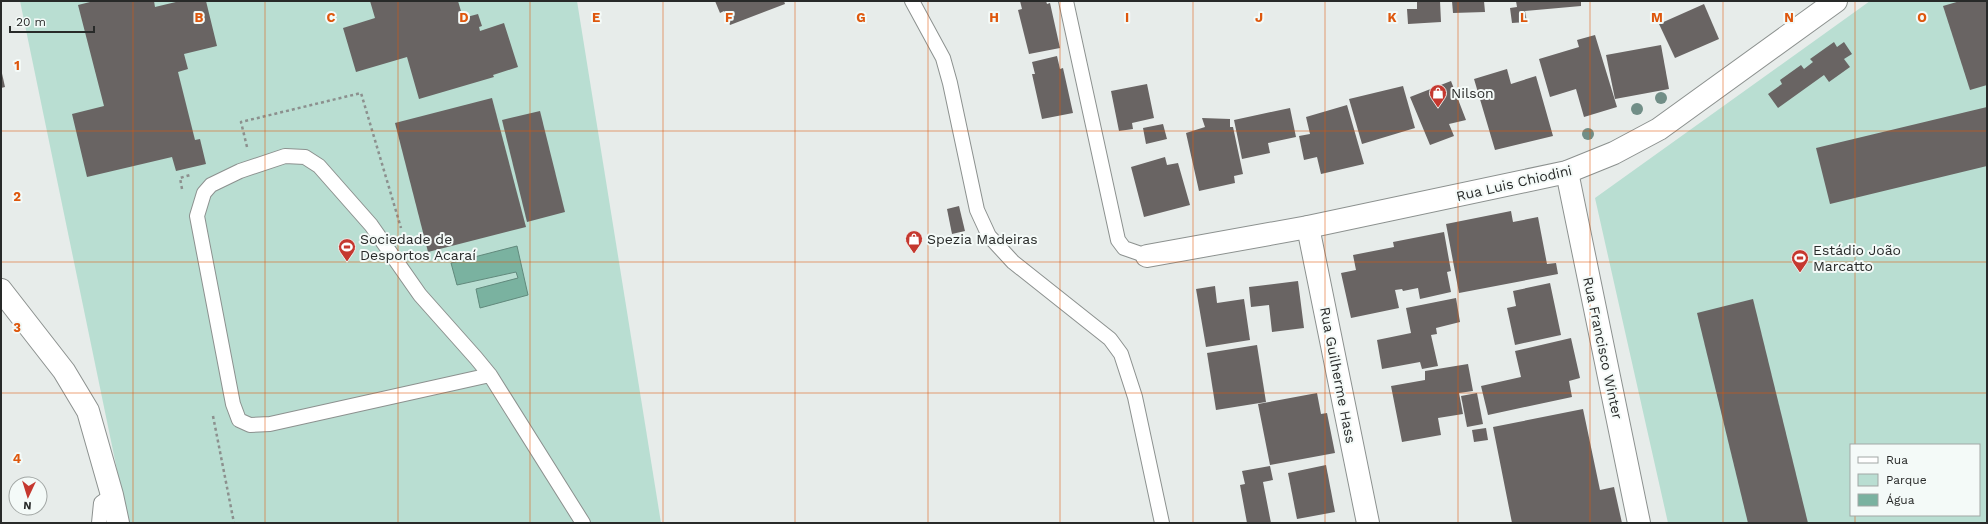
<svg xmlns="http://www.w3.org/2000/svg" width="1988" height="524" font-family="'Work Sans',sans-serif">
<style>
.green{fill:#b9ded2;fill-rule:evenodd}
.water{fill:#7ab2a0;stroke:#61897c}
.building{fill:#696463}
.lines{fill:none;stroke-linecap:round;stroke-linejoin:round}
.service-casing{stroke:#8c918f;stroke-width:16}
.minor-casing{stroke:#8c918f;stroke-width:24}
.path{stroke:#8c908e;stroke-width:2.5;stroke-dasharray:3 3;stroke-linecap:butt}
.service{stroke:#fff;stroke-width:14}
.minor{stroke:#fff;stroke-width:22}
.tree{fill:#718e87}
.grid{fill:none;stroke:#de570d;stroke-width:1;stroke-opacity:0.55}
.labels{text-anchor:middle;stroke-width:4;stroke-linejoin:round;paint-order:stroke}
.poi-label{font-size:14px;fill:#282a29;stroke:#f4faf8;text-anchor:start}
.street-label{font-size:14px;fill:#282a29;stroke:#f4faf8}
.grid-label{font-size:13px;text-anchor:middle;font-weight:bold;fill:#de570d;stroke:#f4faf8;stroke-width:4;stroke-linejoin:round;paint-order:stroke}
</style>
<rect width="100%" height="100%" fill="#e7ecea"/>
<!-- green -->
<g class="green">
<polygon points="20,1 577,1 661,523 128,523"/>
<path d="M1870,1H1987V523H1668L1595,198ZM1851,445H1979V515H1851Z"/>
</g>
<!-- water -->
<polygon class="water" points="517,246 528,295 480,308 476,289 518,278 516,272 457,285 451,263"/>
<!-- building -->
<g class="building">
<polygon points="94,1 154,1 155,7 180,1 206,1 217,46 184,54 188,69 178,72 195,140 200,139 206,164 176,171 172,157 87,177 72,114 104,106 78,5"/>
<polygon points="370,1 458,1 463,18 478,14 482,26 479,27 480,31 504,23 518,67 493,75 494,77 419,99 407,57 356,72 343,28 375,18"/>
<polygon points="715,1 784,1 785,4 730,25 724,11 720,13"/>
<polygon points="1020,1 1046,1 1047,4 1050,3 1060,48 1029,54 1018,10 1022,9"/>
<polygon points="1417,1 1440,1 1441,22 1408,24 1407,9 1417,9"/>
<polygon points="1452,1 1484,1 1485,12 1453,13"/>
<polygon points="1516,1 1581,1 1581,6 1525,11 1527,22 1512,23 1510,8 1517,7"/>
<polygon points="1960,1 1987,1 1987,85 1970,90 1943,6"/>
<polygon points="1704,4 1719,39 1675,58 1659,24"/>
<polygon points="1595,35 1617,107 1584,117 1576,89 1550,97 1539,59 1579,47 1577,40"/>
<polygon points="1834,42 1837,47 1844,42 1852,54 1844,59 1850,67 1829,82 1824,75 1778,108 1768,94 1782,84 1780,80 1801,65 1804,69 1813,62 1810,59"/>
<polygon points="1661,45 1669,89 1615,99 1606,55"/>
<polygon points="1057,56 1060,69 1063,68 1073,113 1042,119 1032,74 1035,74 1032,62"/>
<polygon points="1,69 5,87 1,88"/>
<polygon points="1507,69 1511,84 1536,76 1553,136 1495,150 1474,79"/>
<polygon points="1451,81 1466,120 1449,124 1454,136 1430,145 1410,97"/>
<polygon points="1147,84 1154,118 1132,123 1133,129 1119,131 1111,91"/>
<polygon points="1403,86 1415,128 1362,144 1349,99"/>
<polygon points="492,98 526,227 428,252 395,123"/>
<polygon points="1347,105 1364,164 1321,174 1317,157 1304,160 1299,136 1310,134 1306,117"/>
<polygon points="1987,107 1987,166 1830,204 1816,148"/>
<polygon points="1290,108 1296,137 1268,143 1270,153 1242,159 1234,120"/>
<polygon points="540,111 565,212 527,222 502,120"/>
<polygon points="1202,118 1230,119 1230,127 1233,127 1243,174 1234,176 1235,183 1199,191 1186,133 1205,127"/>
<polygon points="1163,124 1167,139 1146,144 1143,128"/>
<polygon points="1165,157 1167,165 1178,163 1190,205 1144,217 1131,167"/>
<polygon points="959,206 965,231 952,234 947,209"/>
<polygon points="1511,211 1513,222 1538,217 1547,264 1556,263 1558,274 1459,293 1446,224"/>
<polygon points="1444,232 1451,271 1447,272 1451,292 1420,299 1418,288 1403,291 1402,289 1395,290 1399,308 1351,318 1341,273 1356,270 1353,255 1394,247 1393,242"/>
<polygon points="1298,281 1304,328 1272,332 1269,305 1251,307 1249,287"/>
<polygon points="1550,283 1561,335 1515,345 1507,308 1516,306 1513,291"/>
<polygon points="1215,286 1217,303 1244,299 1250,340 1206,347 1196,289"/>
<polygon points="1456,298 1460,322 1436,328 1437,334 1431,335 1438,366 1422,369 1420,362 1382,369 1377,340 1411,333 1406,308"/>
<polygon points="1753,299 1808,523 1748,523 1697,313"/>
<polygon points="1571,338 1580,378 1569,381 1572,397 1488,415 1481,386 1521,377 1515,351"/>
<polygon points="1257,345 1266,402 1216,410 1207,353"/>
<polygon points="1468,364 1473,391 1459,393 1463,414 1438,418 1441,435 1402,442 1391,386 1425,380 1425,371"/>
<polygon points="1317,393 1321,414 1327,413 1335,453 1270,465 1258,404"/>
<polygon points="1477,393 1483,424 1467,427 1461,396"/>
<polygon points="1583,409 1600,490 1614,487 1622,523 1512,523 1493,427"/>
<polygon points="1486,428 1488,440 1474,442 1472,430"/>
<polygon points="1326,465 1335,512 1297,519 1288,473"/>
<polygon points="1270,466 1273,480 1263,482 1271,523 1247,523 1240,485 1245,484 1242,471"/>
</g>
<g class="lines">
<!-- service casing -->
<g class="service-casing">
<g id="service">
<polyline points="912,1 943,58 950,83 977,210 989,236 1013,262 1110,339 1121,354 1135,397 1162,523"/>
<polyline points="1066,1 1118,240 1124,248 1147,256"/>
<polyline points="490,375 270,424 250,425 239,420 233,404 197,216 204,193 211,185 240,171 285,156 305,157 319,166 371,225 420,295 476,358 490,375 583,523"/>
<polyline points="99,523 101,503 112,495"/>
</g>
</g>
<!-- minor casing -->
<g class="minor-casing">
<g id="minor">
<polyline points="1567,172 1639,523"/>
<polyline points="1308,227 1368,523"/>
<polyline points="1147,256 1308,227 1567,172 1614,153 1659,129 1836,1"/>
<polyline points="1,290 64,371 88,411 112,495 118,523"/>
</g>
</g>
<!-- path -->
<g class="path">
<polyline points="247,147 241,122 361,93 401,228"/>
<polyline points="182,189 180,178 190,175"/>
<polyline points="213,416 234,523"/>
</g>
<!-- service -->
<use href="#service" class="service"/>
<!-- minor -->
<use href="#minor" class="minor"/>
</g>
<!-- trees -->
<g class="tree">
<circle cx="1661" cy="98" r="6"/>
<circle cx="1637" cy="109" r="6"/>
<circle cx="1588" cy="134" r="6"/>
</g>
<!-- grid -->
<path class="grid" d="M133,1V523M265,1V523M398,1V523M530,1V523M663,1V523M795,1V523M928,1V523M1060,1V523M1193,1V523M1325,1V523M1458,1V523M1590,1V523M1723,1V523M1855,1V445M1,131H1987M1,262H1987M1,393H1987M1855,515V523"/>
<!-- icons -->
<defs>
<g id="shop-pin" transform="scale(0.9)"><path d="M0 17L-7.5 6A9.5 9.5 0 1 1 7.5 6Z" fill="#c5382f" stroke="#f4faf8"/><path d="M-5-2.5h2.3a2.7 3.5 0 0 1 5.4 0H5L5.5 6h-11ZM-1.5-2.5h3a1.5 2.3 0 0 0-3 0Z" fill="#fff"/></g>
<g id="stadium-pin" transform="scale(0.9)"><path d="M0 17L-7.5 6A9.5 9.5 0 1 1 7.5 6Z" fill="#c5382f" stroke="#f4faf8"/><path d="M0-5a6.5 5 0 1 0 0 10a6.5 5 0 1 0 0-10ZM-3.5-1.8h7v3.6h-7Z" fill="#fff"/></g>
</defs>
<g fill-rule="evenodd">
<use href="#shop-pin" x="1438" y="93"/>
<use href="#shop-pin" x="914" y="239"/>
<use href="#stadium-pin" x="347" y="247"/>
<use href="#stadium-pin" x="1800" y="258"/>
</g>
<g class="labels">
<!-- poi labels -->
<g class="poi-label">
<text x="1451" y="98">Nilson</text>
<text x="360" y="244">Sociedade de<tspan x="360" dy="16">Desportos Acaraí</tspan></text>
<text x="927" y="244">Spezia Madeiras</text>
<text x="1813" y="255">Estádio João<tspan x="1813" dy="16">Marcatto</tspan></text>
</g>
<!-- street labels -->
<g class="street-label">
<text transform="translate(1514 183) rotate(-13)" y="5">Rua Luis Chiodini</text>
<text transform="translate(1603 348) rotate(78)" y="5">Rua Francisco Winter</text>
<text transform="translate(1338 375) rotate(79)" y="5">Rua Guilherme Hass</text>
</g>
</g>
<g class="grid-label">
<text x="199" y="22">B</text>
<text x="331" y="22">C</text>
<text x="464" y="22">D</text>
<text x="596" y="22">E</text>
<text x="729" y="22">F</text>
<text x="861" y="22">G</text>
<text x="994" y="22">H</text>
<text x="1127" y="22">I</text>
<text x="1259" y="22">J</text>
<text x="1392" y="22">K</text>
<text x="1524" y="22">L</text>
<text x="1657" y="22">M</text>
<text x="1789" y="22">N</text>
<text x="1922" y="22">O</text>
<text x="17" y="70">1</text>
<text x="17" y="201">2</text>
<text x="17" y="332">3</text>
<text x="17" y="463">4</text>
</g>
<!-- border -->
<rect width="1988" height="524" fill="none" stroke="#282a29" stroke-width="4"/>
<!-- legend -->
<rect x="1850" y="444" width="130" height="72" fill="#f4faf8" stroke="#a2a7a5"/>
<rect x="1858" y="457" width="20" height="6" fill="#ffffff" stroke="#a2a7a5"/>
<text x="1886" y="464" font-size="12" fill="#282a29">Rua</text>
<rect x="1858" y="474" width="20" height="12" fill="#b9ded2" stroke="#a2a7a5"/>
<text x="1886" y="484" font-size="12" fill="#282a29">Parque</text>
<rect x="1858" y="494" width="20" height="12" fill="#7ab2a0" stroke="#a2a7a5"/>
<text x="1886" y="504" font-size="12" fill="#282a29">Água</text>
<!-- north arrow -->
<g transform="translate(28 496) rotate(184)"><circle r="19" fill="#f4faf8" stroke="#a2a7a5"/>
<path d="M0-3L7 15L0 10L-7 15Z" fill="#c5382f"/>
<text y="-6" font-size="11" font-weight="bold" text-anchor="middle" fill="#282a29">N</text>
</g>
<!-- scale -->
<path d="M10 26v6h84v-6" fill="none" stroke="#282a29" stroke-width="2"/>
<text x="16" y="26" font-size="12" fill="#282a29" stroke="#f4faf8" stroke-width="3" paint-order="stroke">20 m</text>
</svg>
